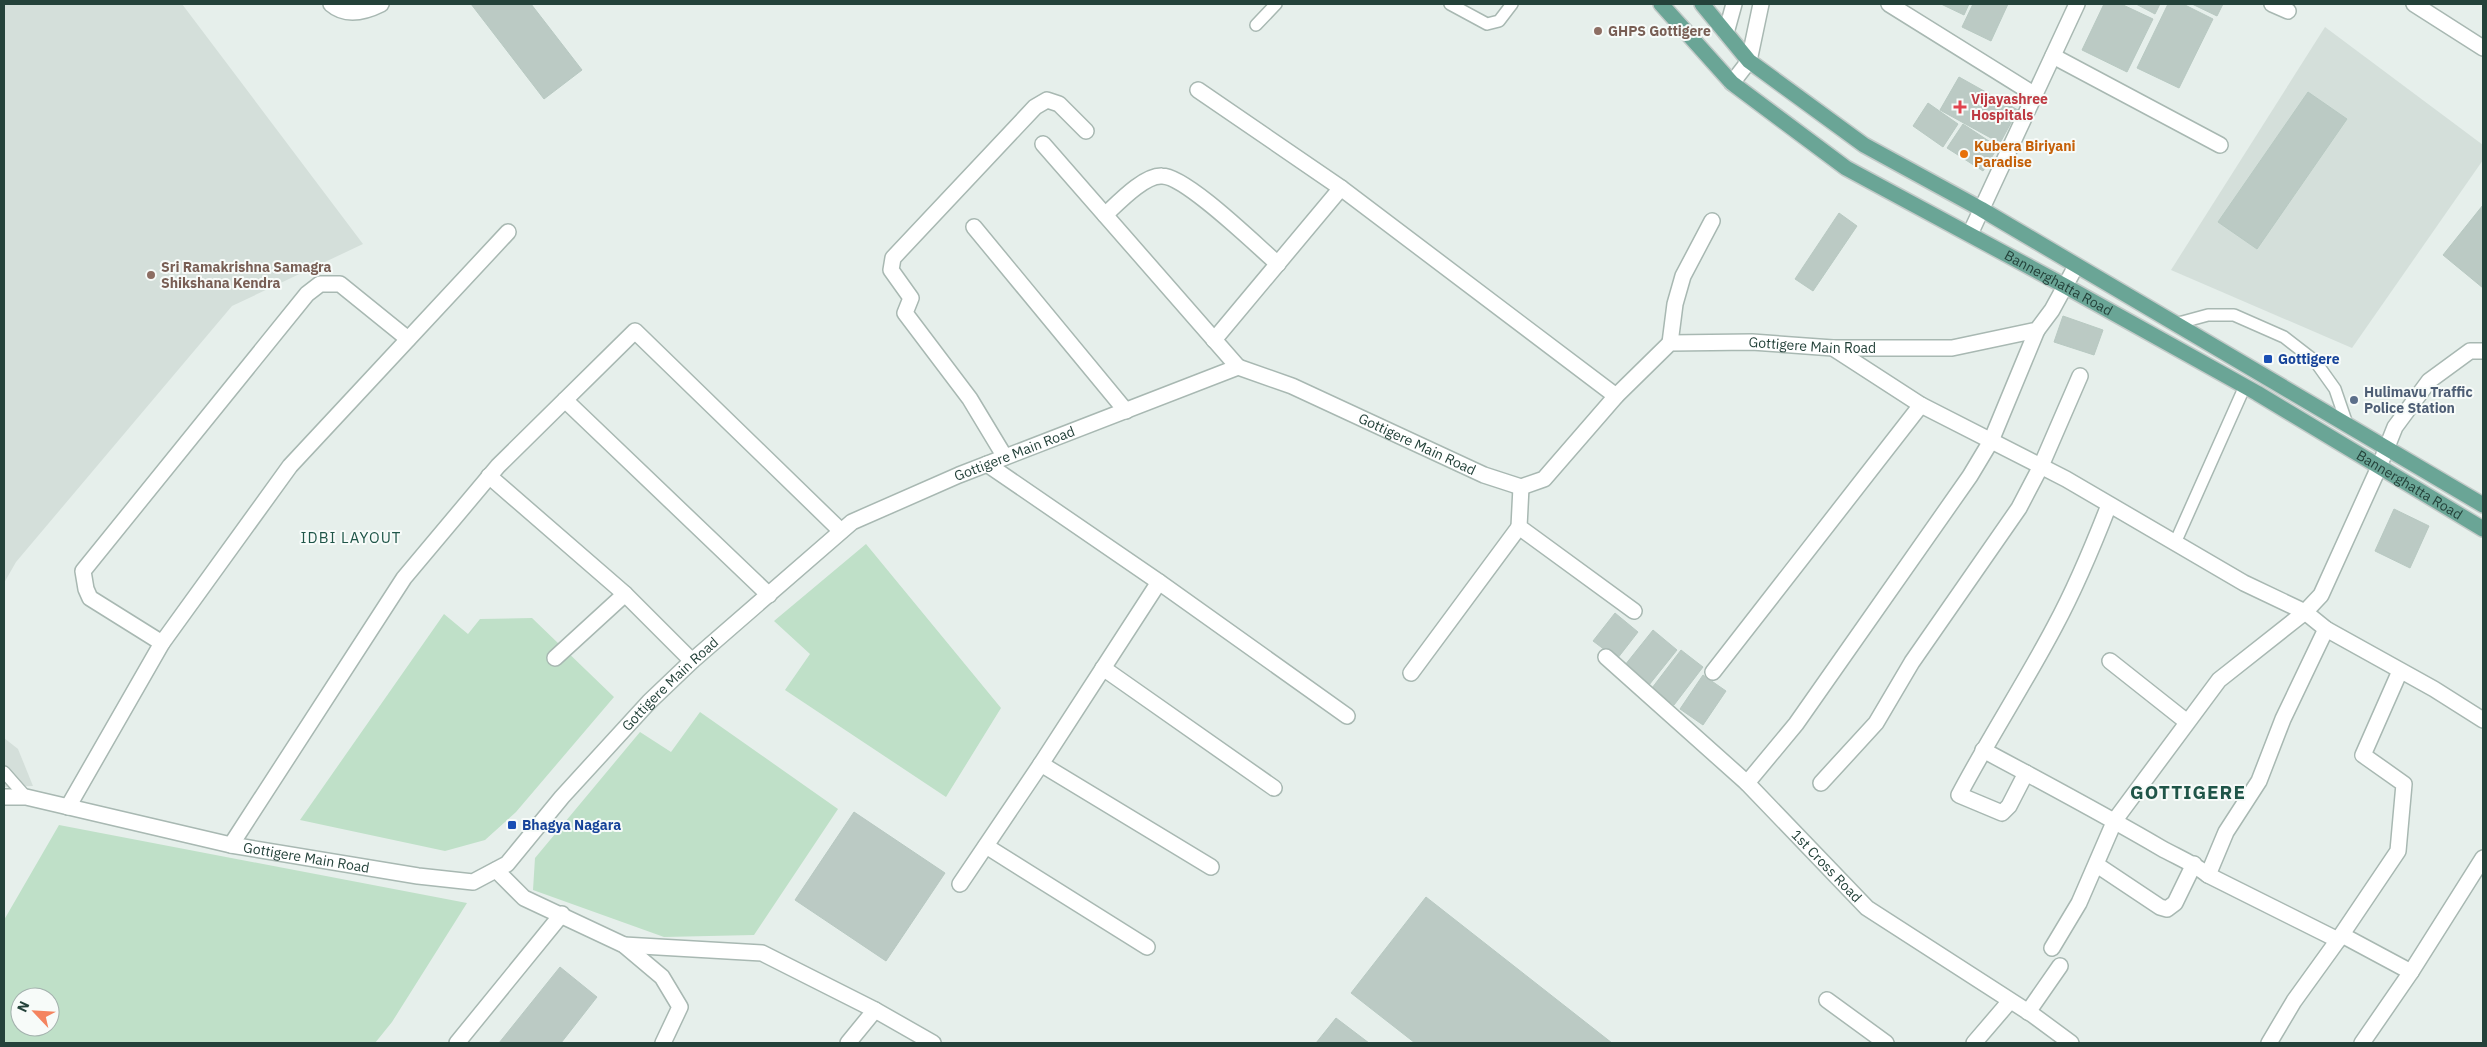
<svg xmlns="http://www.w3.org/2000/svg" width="2487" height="1047" font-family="'IBM Plex Sans',sans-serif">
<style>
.built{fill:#d4dfda}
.green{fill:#bfe0c8;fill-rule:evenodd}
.building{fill:#bbcac4;stroke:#b8c9c2}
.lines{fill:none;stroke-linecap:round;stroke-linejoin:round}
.service-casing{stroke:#a8b8b2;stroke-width:14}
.minor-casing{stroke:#a8b8b2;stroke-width:18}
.tertiary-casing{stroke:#a8b8b2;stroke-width:18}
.primary-casing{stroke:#c2cac8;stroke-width:18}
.service{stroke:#fff;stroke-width:11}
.minor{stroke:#fff;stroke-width:15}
.tertiary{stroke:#fff;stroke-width:15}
.primary{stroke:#6aa596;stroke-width:15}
.education-dot{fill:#8d6e63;stroke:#f7fbf9;stroke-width:2}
.health-dot{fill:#e0444e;stroke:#f7fbf9;stroke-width:2}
.food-dot{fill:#e8710a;stroke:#f7fbf9;stroke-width:2}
.transit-dot{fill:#1a4fb4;stroke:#f7fbf9;stroke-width:2}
.service-dot{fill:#5c6f8a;stroke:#f7fbf9;stroke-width:2}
.labels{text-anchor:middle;stroke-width:4;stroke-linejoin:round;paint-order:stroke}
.education-label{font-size:14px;font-weight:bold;fill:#785e54;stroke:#f7fbf9;text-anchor:start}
.health-label{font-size:14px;font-weight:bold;fill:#be3a42;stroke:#f7fbf9;text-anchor:start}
.food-label{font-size:14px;font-weight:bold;fill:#c56008;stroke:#f7fbf9;text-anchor:start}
.street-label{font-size:14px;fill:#24423a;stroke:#f7fbf9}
.transit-label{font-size:14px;font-weight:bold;fill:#164399;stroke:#f7fbf9;text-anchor:start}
.service-label{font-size:14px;font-weight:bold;fill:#4e5e75;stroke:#f7fbf9;text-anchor:start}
.neighbourhood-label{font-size:15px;letter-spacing:1px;fill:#1f5548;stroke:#f7fbf9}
.district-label{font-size:19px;font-weight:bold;letter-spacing:1px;fill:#1f5548;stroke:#f7fbf9}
</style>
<rect width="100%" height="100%" fill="#e6efeb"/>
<!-- built -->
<g class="built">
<polygon points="4,4 182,4 363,244 232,306 16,562 4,583"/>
<polygon points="2325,27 2483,145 2483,160 2352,348 2171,270"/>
<polygon points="4,738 18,749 33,786 4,787"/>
</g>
<!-- green -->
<g class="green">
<polygon points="866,544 1001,708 946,797 785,690 810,654 774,621"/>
<polygon points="444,614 468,634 480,619 532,618 614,697 516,812 485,840 445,851 300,820"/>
<polygon points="700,712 838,809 754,935 664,937 533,890 535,858 640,732 671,752"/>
<path d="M59,825L467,903L392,1022L375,1043H4V920ZM20,997H50V1027H20Z"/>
</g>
<!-- building -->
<g class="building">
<polygon points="471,4 531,4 582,70 544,99"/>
<polygon points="1941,4 1969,4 1964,15"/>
<polygon points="1973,4 2008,4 1991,41 1962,27"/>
<polygon points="2104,4 2121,4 2153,19 2127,72 2082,50"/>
<polygon points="2136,4 2160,4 2155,14"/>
<polygon points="2168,4 2183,4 2213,19 2179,88 2137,68"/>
<polygon points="2192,4 2223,4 2217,16"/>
<polygon points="1959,77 2018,110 2000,143 1940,110"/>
<polygon points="2308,92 2347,119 2257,249 2218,222"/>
<polygon points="1928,103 1958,124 1943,147 1913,126"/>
<polygon points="1963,124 1998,147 1983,171 1947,148"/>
<polygon points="2483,205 2483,288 2443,255"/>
<polygon points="1839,213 1857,226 1813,291 1795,279"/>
<polygon points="2063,316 2103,330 2094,355 2054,342"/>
<polygon points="2394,509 2429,526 2410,568 2375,551"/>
<polygon points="1615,613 1638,632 1617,659 1593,641"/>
<polygon points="1653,630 1677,650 1649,685 1625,665"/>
<polygon points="1681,650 1703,667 1674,705 1652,688"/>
<polygon points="1703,675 1726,691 1703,725 1680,709"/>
<polygon points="854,812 945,873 886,961 795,900"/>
<polygon points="1426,897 1612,1043 1415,1043 1351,993"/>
<polygon points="560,967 597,997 561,1043 499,1043"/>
<polygon points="1336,1018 1369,1043 1316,1043"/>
</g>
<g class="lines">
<!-- service casing -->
<g class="service-casing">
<g id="service">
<polyline points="1450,4 1487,24 1499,21 1512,4"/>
<polyline points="1256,25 1276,4"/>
<polyline points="2175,324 2208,315 2234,315 2284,337 2315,361 2335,389 2347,424"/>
<polyline points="2175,543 2245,386"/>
<polyline points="4,772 26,797"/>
</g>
</g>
<!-- minor casing -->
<g class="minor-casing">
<g id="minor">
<path d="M331,4C346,17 365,12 381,4"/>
<polyline points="1889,4 2035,95"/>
<polyline points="2272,4 2288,11"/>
<polyline points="2414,4 2483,48"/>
<polyline points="2053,56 2220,145"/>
<polyline points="1198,90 1341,188 1616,396"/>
<polyline points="1043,144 1238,367"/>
<path d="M1105,215C1118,203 1144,175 1162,176C1186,176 1257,246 1278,264"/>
<polyline points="974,227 1126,411"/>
<polyline points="1970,234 2077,4"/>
<polyline points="1214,340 1341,188"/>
<polyline points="1670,343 1675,304 1683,276 1712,221"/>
<polyline points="1833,348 1921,405 2066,479 2244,583 2305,612 2326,629 2434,689 2483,720"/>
<polyline points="565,400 769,595"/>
<polyline points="1005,457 970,399 905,313 911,298 891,270 893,258 1035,107 1047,100 1059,104 1086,131"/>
<polyline points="987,464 1159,582 1347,716"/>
<polyline points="489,476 625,594 692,661"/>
<polyline points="1521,487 1519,527 1634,611"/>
<polyline points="162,643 90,598 86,589 83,571 307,294 320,284 340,284 408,339"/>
<path id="s1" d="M1606,657L1747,783L1867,908L2033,1015L2071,1043"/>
<polyline points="555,658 625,594"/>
<polyline points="2110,661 2187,722"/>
<polyline points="1103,668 1274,788"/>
<polyline points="1713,672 1921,405"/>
<polyline points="1411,673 1519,527"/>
<path d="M1983,750C2043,782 2103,814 2161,848C2177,857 2193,863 2208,875L2226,832L2259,781L2283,719L2326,629"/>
<polyline points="1041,764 1211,867"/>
<path d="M2026,773L2009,806L2002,813L1959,795C1989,738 2025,683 2055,626C2076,587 2093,546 2109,505"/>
<polyline points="1747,783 1796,724 1970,476 1991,441 2037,330"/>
<polyline points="1821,783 1876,723 1912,662 2019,508 2041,466 2080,376"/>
<polyline points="68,807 162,643 290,466 508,232"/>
<polyline points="231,845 404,578 498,466 635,331 841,531"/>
<polyline points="986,846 1147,947"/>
<polyline points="2097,865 2160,907 2167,909 2175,903 2194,864"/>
<polyline points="2208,875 2338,940"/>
<polyline points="960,884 1041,764 1159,582"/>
<polyline points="2342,935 2411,972"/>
<polyline points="624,945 762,953 875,1010 933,1043"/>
<polyline points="2052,948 2079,903 2115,820 2219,680 2305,612 2321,595 2379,467"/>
<polyline points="1827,1000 1886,1043"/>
<polyline points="2028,1012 2060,966"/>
<polyline points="457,1043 562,914"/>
<polyline points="848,1043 875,1010"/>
<polyline points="1974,1043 2010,1001"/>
<polyline points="2269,1043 2294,1001 2338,940 2398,851 2404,784 2363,755 2400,671"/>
<polyline points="2362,1043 2411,972 2483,858"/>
</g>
</g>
<!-- tertiary casing -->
<g class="tertiary-casing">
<g id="tertiary">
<polyline points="1726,33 1734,4"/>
<polyline points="1732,83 1749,61 1761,4"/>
<polyline points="2379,467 2395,427 2429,381 2470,351 2483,351"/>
<path id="s2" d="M4,797H26L231,845L418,876L473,882L507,864L562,797L649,702L692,661L852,522L959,475L1238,367L1292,386L1484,475L1521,487L1544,479L1616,396L1670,343L1752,342L1833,348H1952L2037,330L2052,310L2076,266"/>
<polyline points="496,870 524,898 624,945 662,977 680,1007 663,1043"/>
</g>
</g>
<!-- primary casing -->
<g class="primary-casing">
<g id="primary">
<path id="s3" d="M1661,4L1732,83L1846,168L2065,286L2257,393L2483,529"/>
<polyline points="1702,4 1749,61 1864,145 1981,209 2483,505"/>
</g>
</g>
<!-- service -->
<use href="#service" class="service"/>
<!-- minor -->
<use href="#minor" class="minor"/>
<!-- tertiary -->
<use href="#tertiary" class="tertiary"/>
<!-- primary -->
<use href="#primary" class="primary"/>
</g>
<!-- markers -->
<g class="education-dot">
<circle cx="1598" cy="31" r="5"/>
<circle cx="151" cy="275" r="5"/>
</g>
<path class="health-dot" d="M1957.5 99.5h5v5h5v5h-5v5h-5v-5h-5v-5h5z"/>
<circle class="food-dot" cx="1964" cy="154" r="5"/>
<g class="transit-dot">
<rect x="2263" y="354" width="10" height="10" rx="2.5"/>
<rect x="507" y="820" width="10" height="10" rx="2.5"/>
</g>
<circle class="service-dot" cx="2354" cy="400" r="5"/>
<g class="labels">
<!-- education labels -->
<g class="education-label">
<text x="1608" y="36">GHPS Gottigere</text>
<text x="161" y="272">Sri Ramakrishna Samagra<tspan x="161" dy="16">Shikshana Kendra</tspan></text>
</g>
<!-- health labels -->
<g class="health-label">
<text x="1971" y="104">Vijayashree<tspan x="1971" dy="16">Hospitals</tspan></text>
</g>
<!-- food labels -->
<g class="food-label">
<text x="1974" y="151">Kubera Biriyani<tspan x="1974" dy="16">Paradise</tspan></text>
</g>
<!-- street labels -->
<g class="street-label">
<text dy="5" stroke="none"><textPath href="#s3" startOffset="490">Bannerghatta Road</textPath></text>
<text dy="5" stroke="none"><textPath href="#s2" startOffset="2079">Gottigere Main Road</textPath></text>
<text dy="5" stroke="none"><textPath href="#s2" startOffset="1614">Gottigere Main Road</textPath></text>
<text dy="5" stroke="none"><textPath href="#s2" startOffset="1179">Gottigere Main Road</textPath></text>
<text dy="5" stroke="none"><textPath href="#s3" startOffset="895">Bannerghatta Road</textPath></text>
<text dy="5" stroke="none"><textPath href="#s2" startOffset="759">Gottigere Main Road</textPath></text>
<text dy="5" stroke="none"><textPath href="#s2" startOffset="309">Gottigere Main Road</textPath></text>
<text dy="5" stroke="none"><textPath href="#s1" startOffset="304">1st Cross Road</textPath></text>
</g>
<!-- transit labels -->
<g class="transit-label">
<text x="2278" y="364">Gottigere</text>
<text x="522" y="830">Bhagya Nagara</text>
</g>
<!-- service labels -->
<g class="service-label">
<text x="2364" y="397">Hulimavu Traffic<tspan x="2364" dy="16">Police Station</tspan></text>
</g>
<!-- neighbourhood labels -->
<g class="neighbourhood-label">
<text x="351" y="543">IDBI LAYOUT</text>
</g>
<!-- district labels -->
<g class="district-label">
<text x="2188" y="799">GOTTIGERE</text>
</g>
</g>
<!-- border -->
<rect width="2487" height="1047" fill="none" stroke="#24423a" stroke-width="10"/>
<!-- north arrow -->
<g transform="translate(35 1012) rotate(295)"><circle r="24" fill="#f7fbf9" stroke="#a3b1ad"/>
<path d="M0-4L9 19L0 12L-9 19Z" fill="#f4845f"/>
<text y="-8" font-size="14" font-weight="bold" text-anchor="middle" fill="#24423a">N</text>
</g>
</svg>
